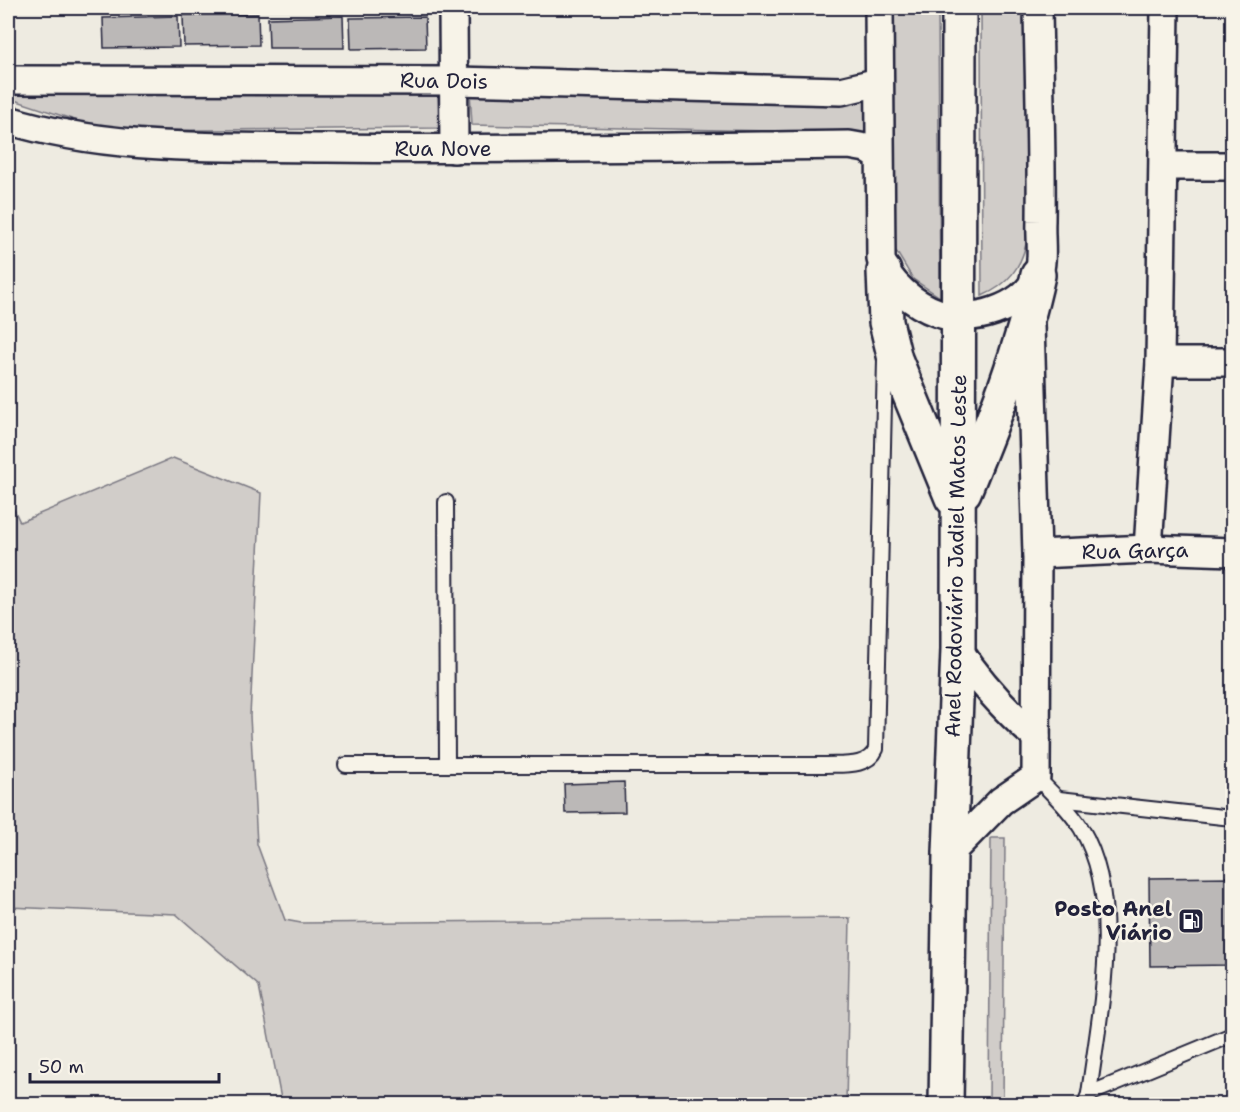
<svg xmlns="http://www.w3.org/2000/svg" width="1240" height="1112" font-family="'Shantell Sans',sans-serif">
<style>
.green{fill:#d1cdc9;stroke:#7a7882;stroke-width:1.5}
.building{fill:#bbb8b7;stroke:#22223b;stroke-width:1.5}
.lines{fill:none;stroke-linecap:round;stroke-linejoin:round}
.service-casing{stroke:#22223b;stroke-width:18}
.minor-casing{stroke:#22223b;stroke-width:32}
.trunk-casing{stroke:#22223b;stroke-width:38}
.service{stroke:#f7f3e8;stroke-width:14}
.minor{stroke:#f7f3e8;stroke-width:27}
.trunk{stroke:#f7f3e8;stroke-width:33}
.labels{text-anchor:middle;stroke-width:5;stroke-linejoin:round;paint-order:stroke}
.street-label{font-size:21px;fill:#22223b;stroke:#f7f3e8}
.poi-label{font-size:21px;font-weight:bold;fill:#22223b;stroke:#f7f3e8;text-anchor:end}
</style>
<rect width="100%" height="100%" fill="#eeebe1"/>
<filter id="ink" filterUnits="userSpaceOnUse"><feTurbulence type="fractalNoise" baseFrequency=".0167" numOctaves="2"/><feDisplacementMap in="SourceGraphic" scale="12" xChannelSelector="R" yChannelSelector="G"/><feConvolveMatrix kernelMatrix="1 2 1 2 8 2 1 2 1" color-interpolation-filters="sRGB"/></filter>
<g filter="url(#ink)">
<!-- green -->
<g class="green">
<polygon points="892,8 938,8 940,297 913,279 893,246"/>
<path d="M981,8H1027V239C1022,267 1008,285 982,296Z"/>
<polygon points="8,88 438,93 440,128 108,131 8,98"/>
<polygon points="470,91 870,100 869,133 472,125"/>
<polygon points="173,458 261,493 250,716 257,844 285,920 301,923 850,918 846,1104 282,1104 259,986 176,914 8,907 8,497 20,522"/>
<polygon points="991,838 1005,838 1003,1104 989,1104"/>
</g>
<!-- building -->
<g class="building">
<polygon points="258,14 259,45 184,46 183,15"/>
<polygon points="178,16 179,47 104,48 103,18"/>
<polygon points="343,16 344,48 269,48 268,18"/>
<polygon points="425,17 426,48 351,49 350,18"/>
<polygon points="624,782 625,812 565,813 564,784"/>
<polygon points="1232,877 1232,965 1150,966 1149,878"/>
</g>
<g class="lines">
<!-- service casing -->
<g class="service-casing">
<g id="service">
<polyline points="446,502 447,764"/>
<path d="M346,765H824C842,764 868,768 876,749L885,360"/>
<path d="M1036,777C1052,793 1069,809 1081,828C1125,901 1099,1015 1089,1094L1085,1104"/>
<polyline points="1059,799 1232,818"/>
<polyline points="1089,1094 1232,1035"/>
</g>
</g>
<!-- minor casing -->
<g class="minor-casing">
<g id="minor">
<polyline points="453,8 454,149"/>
<path d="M879,8L881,259C887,283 915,305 938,313C971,324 1022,309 1038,276C1044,261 1040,237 1041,221C1042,150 1039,79 1038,8"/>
<polyline points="8,80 455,81 841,91 879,82"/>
<path d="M8,120C112,152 219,146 327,148C501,150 675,147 849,145L866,148L879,156"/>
<polyline points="1164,166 1232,166"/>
<polyline points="1160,362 1232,362"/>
<polyline points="1148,549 1160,362 1165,8"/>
<polyline points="1037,554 1148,549 1232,552"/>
<path d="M958,649C980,683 1005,710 1036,737"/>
<polyline points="950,853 1001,801 1036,777 1037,554 1030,325"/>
</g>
</g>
<!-- trunk casing -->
<g class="trunk-casing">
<g id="trunk">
<polyline points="884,271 886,322 895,359 952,498"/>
<path d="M964,492C993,421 1022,350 1038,275"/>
<polyline points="946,1104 950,853 958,649 959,8"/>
</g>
</g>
<!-- service -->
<use href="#service" class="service"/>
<!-- minor -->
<use href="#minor" class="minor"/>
<!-- trunk -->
<use href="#trunk" class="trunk"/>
</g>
</g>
<!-- icons -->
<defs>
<g id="fuel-square" transform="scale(1.35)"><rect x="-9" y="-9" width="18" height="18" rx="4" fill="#22223b" stroke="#f7f3e8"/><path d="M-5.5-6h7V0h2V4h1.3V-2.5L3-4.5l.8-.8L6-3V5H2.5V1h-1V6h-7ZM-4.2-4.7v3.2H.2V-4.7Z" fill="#fff"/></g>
</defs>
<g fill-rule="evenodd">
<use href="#fuel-square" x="1191" y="921"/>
</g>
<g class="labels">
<!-- street labels -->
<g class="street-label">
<text transform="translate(444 81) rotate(1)" y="7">Rua Dois</text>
<text x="443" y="156">Rua Nove</text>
<text transform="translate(1135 551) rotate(-1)" y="7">Rua Garça</text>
<text transform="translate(956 556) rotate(-89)" y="7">Anel Rodoviário Jadiel Matos Leste</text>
</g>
<!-- poi labels -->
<g class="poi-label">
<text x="1172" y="916">Posto Anel<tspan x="1172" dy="24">Viário</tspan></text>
</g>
</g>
<!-- margin -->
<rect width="1240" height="1112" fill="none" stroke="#f7f3e8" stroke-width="30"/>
<rect x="15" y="15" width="1210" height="1082" fill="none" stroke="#22223b" stroke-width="2" filter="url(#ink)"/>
<!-- scale -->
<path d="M30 1073v9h189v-9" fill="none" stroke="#22223b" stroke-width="3"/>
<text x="39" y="1073" font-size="18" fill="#22223b" stroke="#f7f3e8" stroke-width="4.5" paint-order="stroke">50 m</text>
</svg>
